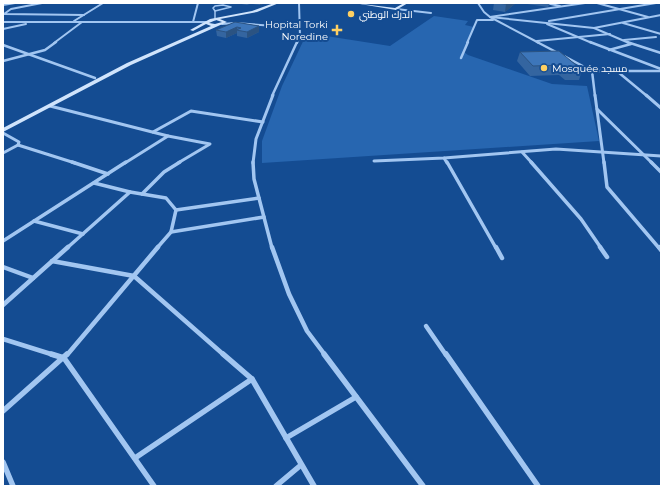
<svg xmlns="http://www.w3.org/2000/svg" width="664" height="489" font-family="Montserrat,Cairo,sans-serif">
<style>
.green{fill:#2766b0}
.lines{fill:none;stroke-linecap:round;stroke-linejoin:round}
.lane{stroke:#a2c6f1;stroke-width:1.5}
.street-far5{stroke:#a2c6f1;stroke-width:2}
.street-far4{stroke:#a2c6f1;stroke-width:2.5}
.street-far3{stroke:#a2c6f1;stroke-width:3}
.street-far2{stroke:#a2c6f1;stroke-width:3.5}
.street-far1{stroke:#a2c6f1;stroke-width:4.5}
.street{stroke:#a2c6f1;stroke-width:5.5}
.secondary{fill:#d0e4fc;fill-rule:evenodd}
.wall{fill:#3465a0}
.shaded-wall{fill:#2b5382}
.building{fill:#3d76ba;stroke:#2b5382}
.poi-dot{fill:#ffd062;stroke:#144c92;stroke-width:1.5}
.labels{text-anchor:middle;stroke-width:4;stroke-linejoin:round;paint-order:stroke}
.far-poi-label{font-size:10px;fill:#fff;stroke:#144c92;text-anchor:start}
</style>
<rect width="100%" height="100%" fill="#144c92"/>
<!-- green -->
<polygon class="green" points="434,16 468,21 465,25 474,27 464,52 468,55 552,84 587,86 599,141 262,163 262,141 282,86 307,33 390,46"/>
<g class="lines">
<!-- lane -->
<g class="lane">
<polygon points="223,5 231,7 215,11 213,8 215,6"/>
<polyline points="215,11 215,20"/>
</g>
<!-- street-far5 -->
<g class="street-far5">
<polyline points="42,3 11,9 4,14 84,15"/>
<polyline points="478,3 484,12 490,17 539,43"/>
<polyline points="546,3 560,6"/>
<polyline points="585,3 490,17 594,28 661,15"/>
<polyline points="597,3 648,17"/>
<polyline points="3,5 15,3"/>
<polyline points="396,9 431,13"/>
<polyline points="74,21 103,3"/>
<polyline points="549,21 656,3"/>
<polyline points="3,22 206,22"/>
<polyline points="193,22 198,3"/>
<polyline points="623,23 661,34"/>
<polyline points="222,24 235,23 300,28"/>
<polyline points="287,24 300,25"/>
<polyline points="547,24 592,43"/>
<polyline points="594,28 629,43"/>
<polyline points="3,29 26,24"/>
<polyline points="624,40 656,37"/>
<polyline points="537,41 610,34"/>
<polyline points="54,43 82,22"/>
<polyline points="297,43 300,36 299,3"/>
<polyline points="467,43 477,20 493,20"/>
</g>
<!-- street-far4 -->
<g class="street-far4">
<polyline points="537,42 558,53"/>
<polyline points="590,42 661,69"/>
<polyline points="627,42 661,53"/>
<polyline points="3,45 95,78"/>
<polyline points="609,50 631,44"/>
<polyline points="564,56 592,71 661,71"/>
<polyline points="461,58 468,42"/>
<polyline points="3,61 45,50 56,42"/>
<polyline points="592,71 595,96"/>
<polyline points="618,72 647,96"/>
<polyline points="272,96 297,42"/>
</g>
<!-- street-far3 -->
<g class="street-far3">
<polyline points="595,95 604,163"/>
<polyline points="646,95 661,108"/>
<polyline points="50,106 168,136 125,163"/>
<polyline points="597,109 652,163"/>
<polyline points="153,132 191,111 263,122"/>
<polyline points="3,133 19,142 18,145"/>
<polyline points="168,136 210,144 178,163"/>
<polyline points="522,152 532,163"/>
<polyline points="3,153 18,145 75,163"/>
<polyline points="444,158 447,163"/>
<polyline points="374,161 444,158 556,149 661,156"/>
<polyline points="253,163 256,139 273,95"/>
</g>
<!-- street-far2 -->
<g class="street-far2">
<polyline points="72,162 108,174"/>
<polyline points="253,162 254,179 272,248"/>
<polyline points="447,162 496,248"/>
<polyline points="531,162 581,219 601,248"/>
<polyline points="604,162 607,187 659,248"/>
<polyline points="651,162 661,172"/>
<polyline points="94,183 130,192"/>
<polyline points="142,194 164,172 180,162"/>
<polyline points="176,210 259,198"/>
<polyline points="34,221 83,234"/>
<polyline points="171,232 264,217"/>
<polyline points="3,241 126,162"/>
<polyline points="67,248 130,192 166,198 176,210 171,232 157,248"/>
</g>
<!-- street-far1 -->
<g class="street-far1">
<polyline points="272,247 289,294 307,331 325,355"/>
<polyline points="496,247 502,258"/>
<polyline points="600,247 607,257"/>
<polyline points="659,247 661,250"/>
<polyline points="52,261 134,276 224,355"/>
<polyline points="3,267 33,278"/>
<polyline points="3,305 68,247"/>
<polyline points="426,326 446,355"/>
<polyline points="3,339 54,355"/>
<polyline points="67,355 158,247"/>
</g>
<!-- street -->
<g class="street">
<polyline points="51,354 64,358 154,486"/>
<polyline points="223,354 252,379 314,486"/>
<polyline points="324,354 423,486"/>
<polyline points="446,354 538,486"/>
<polyline points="3,411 67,354"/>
<polyline points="286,438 356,397"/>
<polyline points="135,458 252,379"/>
<polyline points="3,462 13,486"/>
<polyline points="276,486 301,465"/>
</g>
<!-- secondary -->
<g class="secondary">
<path d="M274,3H279L257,12L220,19L227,22L131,65L3,132V128L127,63L211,26L206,24L193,31L190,30L210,19L252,11ZM216,20L222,22L215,24L209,23Z"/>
<polygon points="354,3 395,8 404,3 408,3 396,10"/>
</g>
</g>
<!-- wall -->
<g class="wall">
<polygon points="236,3 252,3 247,5"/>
<polygon points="253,3 266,3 260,5 253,4"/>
<polygon points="494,3 516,3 505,12 493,10"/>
<polygon points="520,3 550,3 548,7"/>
<polygon points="235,22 259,26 259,32 247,38 237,36 237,33 226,38 217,36 216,30"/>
<polygon points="520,52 582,70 579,80 565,80 559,75 530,76 517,61"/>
</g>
<!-- shaded-wall -->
<g class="shaded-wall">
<polygon points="260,3 266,3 260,5"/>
<polygon points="508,3 516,3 505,12 506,4"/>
<polygon points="259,26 259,32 247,38 247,32"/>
<polygon points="237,27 237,33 226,38 226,32"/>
</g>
<!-- building -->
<g class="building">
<polygon points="496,3 508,3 506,4"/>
<polygon points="235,22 259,26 247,32 236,30 241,28 237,27 226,32 216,30"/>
<polygon points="559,51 582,70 567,70 562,65 533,66 520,52"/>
</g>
<!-- markers -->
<g class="poi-dot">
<circle cx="351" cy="14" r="4"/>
<path d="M335 24h4v4h4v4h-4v4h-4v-4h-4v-4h4z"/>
<circle cx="544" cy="68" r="4"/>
</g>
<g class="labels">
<!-- far-poi labels -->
<g class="far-poi-label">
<text x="359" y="18">الدرك الوطني</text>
<text x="328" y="28" text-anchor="end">Hopital Torki<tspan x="328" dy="12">Noredine</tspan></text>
<text x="552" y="72">Mosquée مسجد</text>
</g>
</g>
<!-- border -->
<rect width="664" height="489" fill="none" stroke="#ffffff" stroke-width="8"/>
</svg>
